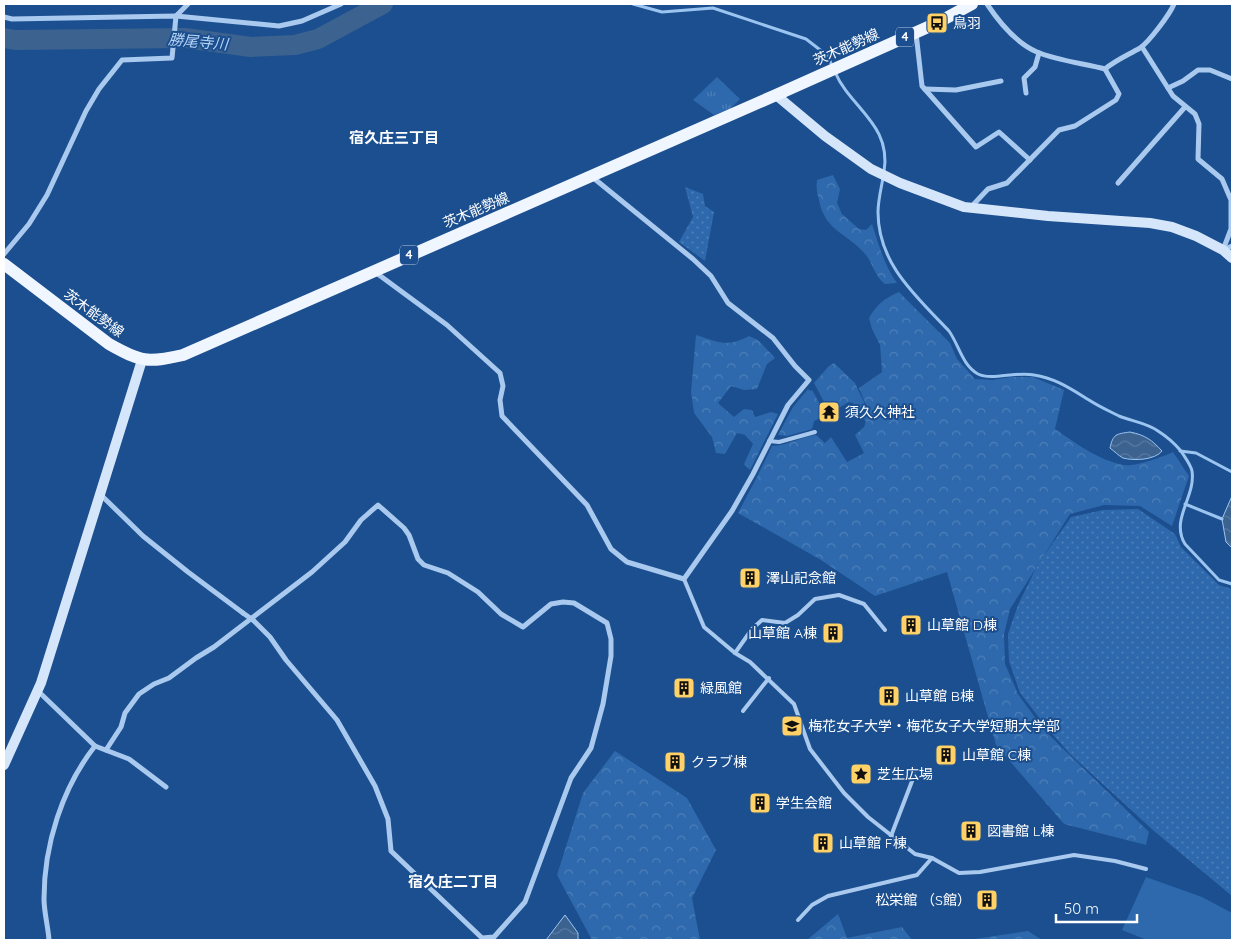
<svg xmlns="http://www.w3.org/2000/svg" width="1236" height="944" font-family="Quicksand,'Noto Sans JP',sans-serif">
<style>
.grass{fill:url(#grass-dots)}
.forest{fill:url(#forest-crowns)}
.park{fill:url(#park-tufts)}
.garden{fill:#2e69ad}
.water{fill:url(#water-waves);stroke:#9cc4f0}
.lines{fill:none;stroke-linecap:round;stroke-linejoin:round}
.stream{stroke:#9cc4f0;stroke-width:3}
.river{stroke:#3c6290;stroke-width:20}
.lane{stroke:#a9c9ee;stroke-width:4}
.street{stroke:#a9c9ee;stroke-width:5}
.secondary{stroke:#d6e6fa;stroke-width:10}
.primary{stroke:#f0f6ff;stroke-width:12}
.street-bridge{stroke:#a9c9ee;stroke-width:5}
.labels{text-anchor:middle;stroke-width:4;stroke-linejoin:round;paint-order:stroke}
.shield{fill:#1b4f8f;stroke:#bbcadd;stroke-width:1}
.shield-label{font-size:12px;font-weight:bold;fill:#fff}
.poi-label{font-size:14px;fill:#fff;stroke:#1b4f8f;text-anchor:start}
.street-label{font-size:14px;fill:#fff;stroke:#1b4f8f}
.water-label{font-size:15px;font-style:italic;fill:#b5d3f5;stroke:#1b4f8f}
.neighbourhood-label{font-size:15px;font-weight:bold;fill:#fff;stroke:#1b4f8f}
</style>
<defs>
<pattern id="grass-dots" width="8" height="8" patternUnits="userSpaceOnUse" patternTransform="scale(1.25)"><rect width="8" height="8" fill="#2e69ad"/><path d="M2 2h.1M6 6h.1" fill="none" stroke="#4d80b9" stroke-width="1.8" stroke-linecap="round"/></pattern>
<pattern id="forest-crowns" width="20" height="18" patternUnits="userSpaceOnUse" patternTransform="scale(1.25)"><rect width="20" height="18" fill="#2e69ad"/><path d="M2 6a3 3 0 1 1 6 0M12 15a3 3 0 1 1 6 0" fill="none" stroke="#4d80b9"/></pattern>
<pattern id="park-tufts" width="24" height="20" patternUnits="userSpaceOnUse" patternTransform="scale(1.25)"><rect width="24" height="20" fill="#2e69ad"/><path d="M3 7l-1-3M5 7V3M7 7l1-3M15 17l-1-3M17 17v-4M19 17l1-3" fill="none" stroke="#4d80b9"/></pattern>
<pattern id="water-waves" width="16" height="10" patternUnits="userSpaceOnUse" patternTransform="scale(1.25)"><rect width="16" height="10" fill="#3c6290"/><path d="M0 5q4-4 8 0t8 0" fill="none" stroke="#597aa1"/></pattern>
</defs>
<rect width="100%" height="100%" fill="#1b4f8f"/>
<!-- grass -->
<g class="grass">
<polygon points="685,187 703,194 705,206 714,212 705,261 679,242 693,217"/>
<polygon points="1138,509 1175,534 1181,547 1219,585 1232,589 1232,896 1154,831 1070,754 1048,729 1020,693 1009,661 1008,634 1018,605 1038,564 1071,517 1103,510"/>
</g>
<!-- forest -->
<g class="forest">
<path d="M833,175L840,189L837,203L842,214L859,229L866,230L872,224C879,245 884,265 897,283L885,284C875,277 873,264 866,255C848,233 825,232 819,200C817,193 816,188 817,180Z"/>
<path d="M899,292L950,343L957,359L975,379L993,380L1011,377H1033L1064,390L1055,429C1077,444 1098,460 1124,465C1136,467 1162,457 1173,452L1189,476L1172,526L1140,506L1104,505L1070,514L1010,609L1004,634L1005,664L1018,694L1044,730L1149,832L1146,845L1064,824L996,745L947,572L875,596L821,560L738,513L757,477L772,446C786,446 801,437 816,435L825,443L831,437L847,462L864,453L855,435L864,427L866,422L853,403L849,402L830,413L814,383L829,366L834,363L855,383L871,417L859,388L882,372L880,345L872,329L869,318C877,304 885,298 899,292Z"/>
<path d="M696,335C719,342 726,348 749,336L758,340L775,358L767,364L757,389L744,390L731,386L718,403L734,417L744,409L752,410L755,417L771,412L778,414L750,470L744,464L753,444L745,435L737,433L725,454L716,453L712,437L694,413L691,392Z"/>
<polygon points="808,389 810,391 812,390 826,415 814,421 812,429 787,436 778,435 793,407"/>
<polygon points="615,751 687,798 716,850 692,898 700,940 592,940 557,875 583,793"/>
<polygon points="838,914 847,938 902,927 912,940 807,940"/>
<polygon points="1028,931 1042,940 968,940"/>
</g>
<!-- park -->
<polygon class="park" points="717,77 740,99 730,109 714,115 693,100"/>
<!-- garden -->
<polygon class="garden" points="1146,877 1202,897 1232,913 1232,940 1147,940 1122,930"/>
<!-- water -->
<g class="water">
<path d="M1130,432C1145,435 1152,440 1162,451C1155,460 1134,461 1123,458C1119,456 1114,451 1110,448C1113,434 1116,434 1130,432Z"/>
<polygon points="1232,496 1232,548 1226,542 1222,519"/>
<polygon points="565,915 578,933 578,940 546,940"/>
</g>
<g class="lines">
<!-- stream -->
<g class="stream">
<polyline points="633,4 662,12 713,8 806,39 828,56 832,66"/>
<path d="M835,72C850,108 892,124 884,172"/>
<path d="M883,178C881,189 878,201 878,212C878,264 916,296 949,331C959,345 962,365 978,374C992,381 1016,371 1034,375C1055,378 1071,389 1089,400C1098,406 1109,411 1119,416C1131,421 1147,423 1158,431C1166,436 1175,444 1181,451C1184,456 1191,465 1192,471C1196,497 1170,519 1185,544L1219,580L1232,584"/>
<polyline points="1180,451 1196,453 1232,472"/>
<polyline points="1185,504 1222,519"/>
</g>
<!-- river -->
<polyline class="river" points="4,38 15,40 185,38 251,47 295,45 318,39 383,4"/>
<!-- lane -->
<g class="lane">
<polyline points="769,441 779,442 815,432"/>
<polyline points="684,579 704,627 735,653 750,662 794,704 810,749 844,793 868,817 915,854 932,858 959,873 980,872 1074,855 1115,861 1146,869"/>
<polyline points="735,653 752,629 762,620 785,623 798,615 815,599 839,595 864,604 885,630"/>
<polyline points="743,711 769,678"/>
<polyline points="891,836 914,776 913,768"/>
<polyline points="798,920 812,905 828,896 917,875 932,858"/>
</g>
<!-- street -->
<g class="street">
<path d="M987,4C999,22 1016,43 1037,52C1055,60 1086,64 1105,69C1116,60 1128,55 1140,48C1149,42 1170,14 1174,4"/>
<polyline points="4,17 12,19 176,16 279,26 302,21 341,4"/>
<polyline points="916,33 922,86 976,147 999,132 1030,160"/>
<polyline points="1142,47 1173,96 1195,114 1199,124 1198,159 1222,179 1231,200 1231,229 1223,250"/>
<polyline points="1168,88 1183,81 1198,70 1210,70 1232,79"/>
<polyline points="925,89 956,90 1001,81"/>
<polyline points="1026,93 1024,78 1035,67 1039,53"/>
<polyline points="1118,183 1185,107"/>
<polyline points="971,207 988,189 1007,183 1059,130 1075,126 1116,100 1119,94 1105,69"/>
<polyline points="1223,250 1232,246"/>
<polyline points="4,254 29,224 47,195 86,111 99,89 122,60 172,58 176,16 188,4"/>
<polyline points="375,272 447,325 500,373 503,386 500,400 502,416 587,505 611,549 627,562 684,579 732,511 753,474 788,405 809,380 795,366 773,338 728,303 711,276 693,259 591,176"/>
<polyline points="101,495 143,536 188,572 243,613"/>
<polyline points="38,691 95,746 129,759 166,787"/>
<polyline points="106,750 121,727 125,713 139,694 154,684 169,678 196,658 214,647 312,572 345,542 361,520 378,505 404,528 409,535 418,559 424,565 448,573 478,592 501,614 523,627 551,604 563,602 574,603 607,623 611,639 611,656 603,704 591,748 571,778 525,902 494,937 482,938 391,851 388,819 375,786 337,720 286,660 270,637 253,620"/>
<path d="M49,940C48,926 44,912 44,899C44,845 62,788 95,746"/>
</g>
<!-- secondary -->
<g class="secondary">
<polyline points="776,95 825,136 871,169 900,183 964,207 1048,216 1150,223 1172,227 1196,236 1223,250 1232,258"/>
<polyline points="4,765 41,683 142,360"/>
</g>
<!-- primary -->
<path class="primary" d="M4,264L109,344C141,362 147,363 183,355L776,95L937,23L972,4"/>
<!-- street-bridge -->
<polyline class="street-bridge" points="243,613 253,620"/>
</g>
<!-- icons -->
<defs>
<g id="bus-square" transform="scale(1.125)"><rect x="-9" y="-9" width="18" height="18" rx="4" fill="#ffd166" stroke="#1b4f8f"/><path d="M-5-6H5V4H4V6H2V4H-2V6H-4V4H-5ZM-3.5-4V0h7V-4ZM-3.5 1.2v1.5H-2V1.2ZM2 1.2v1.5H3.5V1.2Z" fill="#111"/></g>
<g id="temple-square" transform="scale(1.125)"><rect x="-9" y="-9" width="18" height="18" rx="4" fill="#ffd166" stroke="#1b4f8f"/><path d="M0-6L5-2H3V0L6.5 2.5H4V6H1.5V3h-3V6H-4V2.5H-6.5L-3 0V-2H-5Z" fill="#111"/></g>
<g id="building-square" transform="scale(1.125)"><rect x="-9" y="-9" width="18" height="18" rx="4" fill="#ffd166" stroke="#1b4f8f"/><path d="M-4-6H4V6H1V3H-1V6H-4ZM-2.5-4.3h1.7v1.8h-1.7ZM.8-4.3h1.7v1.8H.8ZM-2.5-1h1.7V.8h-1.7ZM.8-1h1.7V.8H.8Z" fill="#111"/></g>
<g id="university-square" transform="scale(1.125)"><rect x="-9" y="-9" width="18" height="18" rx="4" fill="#ffd166" stroke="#1b4f8f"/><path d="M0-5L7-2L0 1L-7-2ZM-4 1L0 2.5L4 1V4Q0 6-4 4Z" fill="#111"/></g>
<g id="sight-square" transform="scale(1.125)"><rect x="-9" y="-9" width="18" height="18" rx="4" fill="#ffd166" stroke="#1b4f8f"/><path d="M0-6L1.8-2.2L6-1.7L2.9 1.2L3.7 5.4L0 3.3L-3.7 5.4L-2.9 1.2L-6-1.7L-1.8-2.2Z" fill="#111"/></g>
</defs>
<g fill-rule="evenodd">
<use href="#bus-square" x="937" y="23"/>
<use href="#temple-square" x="829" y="412"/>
<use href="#building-square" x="750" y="578"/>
<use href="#building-square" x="911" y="625"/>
<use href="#building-square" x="833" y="633"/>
<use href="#building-square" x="684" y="688"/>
<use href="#building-square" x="889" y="696"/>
<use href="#university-square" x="792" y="726"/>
<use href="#building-square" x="946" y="755"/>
<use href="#building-square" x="675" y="762"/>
<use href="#sight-square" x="861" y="774"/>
<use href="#building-square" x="760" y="803"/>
<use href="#building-square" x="971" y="831"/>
<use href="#building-square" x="823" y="843"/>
<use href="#building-square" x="987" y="900"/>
</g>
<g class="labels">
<!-- shield labels -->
<g class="shield">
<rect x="896" y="27.5" width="18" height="19" rx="4"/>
<rect x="400" y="245.5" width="18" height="19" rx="4"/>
</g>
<g class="shield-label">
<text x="905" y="41">4</text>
<text x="409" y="259">4</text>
</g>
<!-- poi labels -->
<g class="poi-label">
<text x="953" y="28">鳥羽</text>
<text x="845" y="417">須久久神社</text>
<text x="766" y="583">澤山記念館</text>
<text x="927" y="630">山草館 D棟</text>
<text x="817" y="638" text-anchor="end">山草館 A棟</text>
<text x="700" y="693">緑風館</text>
<text x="905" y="701">山草館 B棟</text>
<text x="808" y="731">梅花女子大学・梅花女子大学短期大学部</text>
<text x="962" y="760">山草館 C棟</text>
<text x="691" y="767">クラブ棟</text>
<text x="877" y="779">芝生広場</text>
<text x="776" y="808">学生会館</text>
<text x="987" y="836">図書館 L棟</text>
<text x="839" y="848">山草館 F棟</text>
<text x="971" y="905" text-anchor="end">松栄館 （S館）</text>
</g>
<!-- street labels -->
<g class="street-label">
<text transform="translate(846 47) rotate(-24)" y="5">茨木能勢線</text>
<text transform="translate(476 210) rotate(-23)" y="5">茨木能勢線</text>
<text transform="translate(94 313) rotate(36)" y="5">茨木能勢線</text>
</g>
<!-- water labels -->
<g class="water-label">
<text transform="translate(198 42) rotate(5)" y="5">勝尾寺川</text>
</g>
<!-- neighbourhood labels -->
<g class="neighbourhood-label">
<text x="394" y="143">宿久庄三丁目</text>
<text x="453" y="887">宿久庄二丁目</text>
</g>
</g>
<!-- border -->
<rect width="1236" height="944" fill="none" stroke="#ffffff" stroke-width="10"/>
<!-- scale -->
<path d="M1056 914v8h81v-8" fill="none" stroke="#ffffff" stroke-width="2.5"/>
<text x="1064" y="914" font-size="15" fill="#ffffff" stroke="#1b4f8f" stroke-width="4" paint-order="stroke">50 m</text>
</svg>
